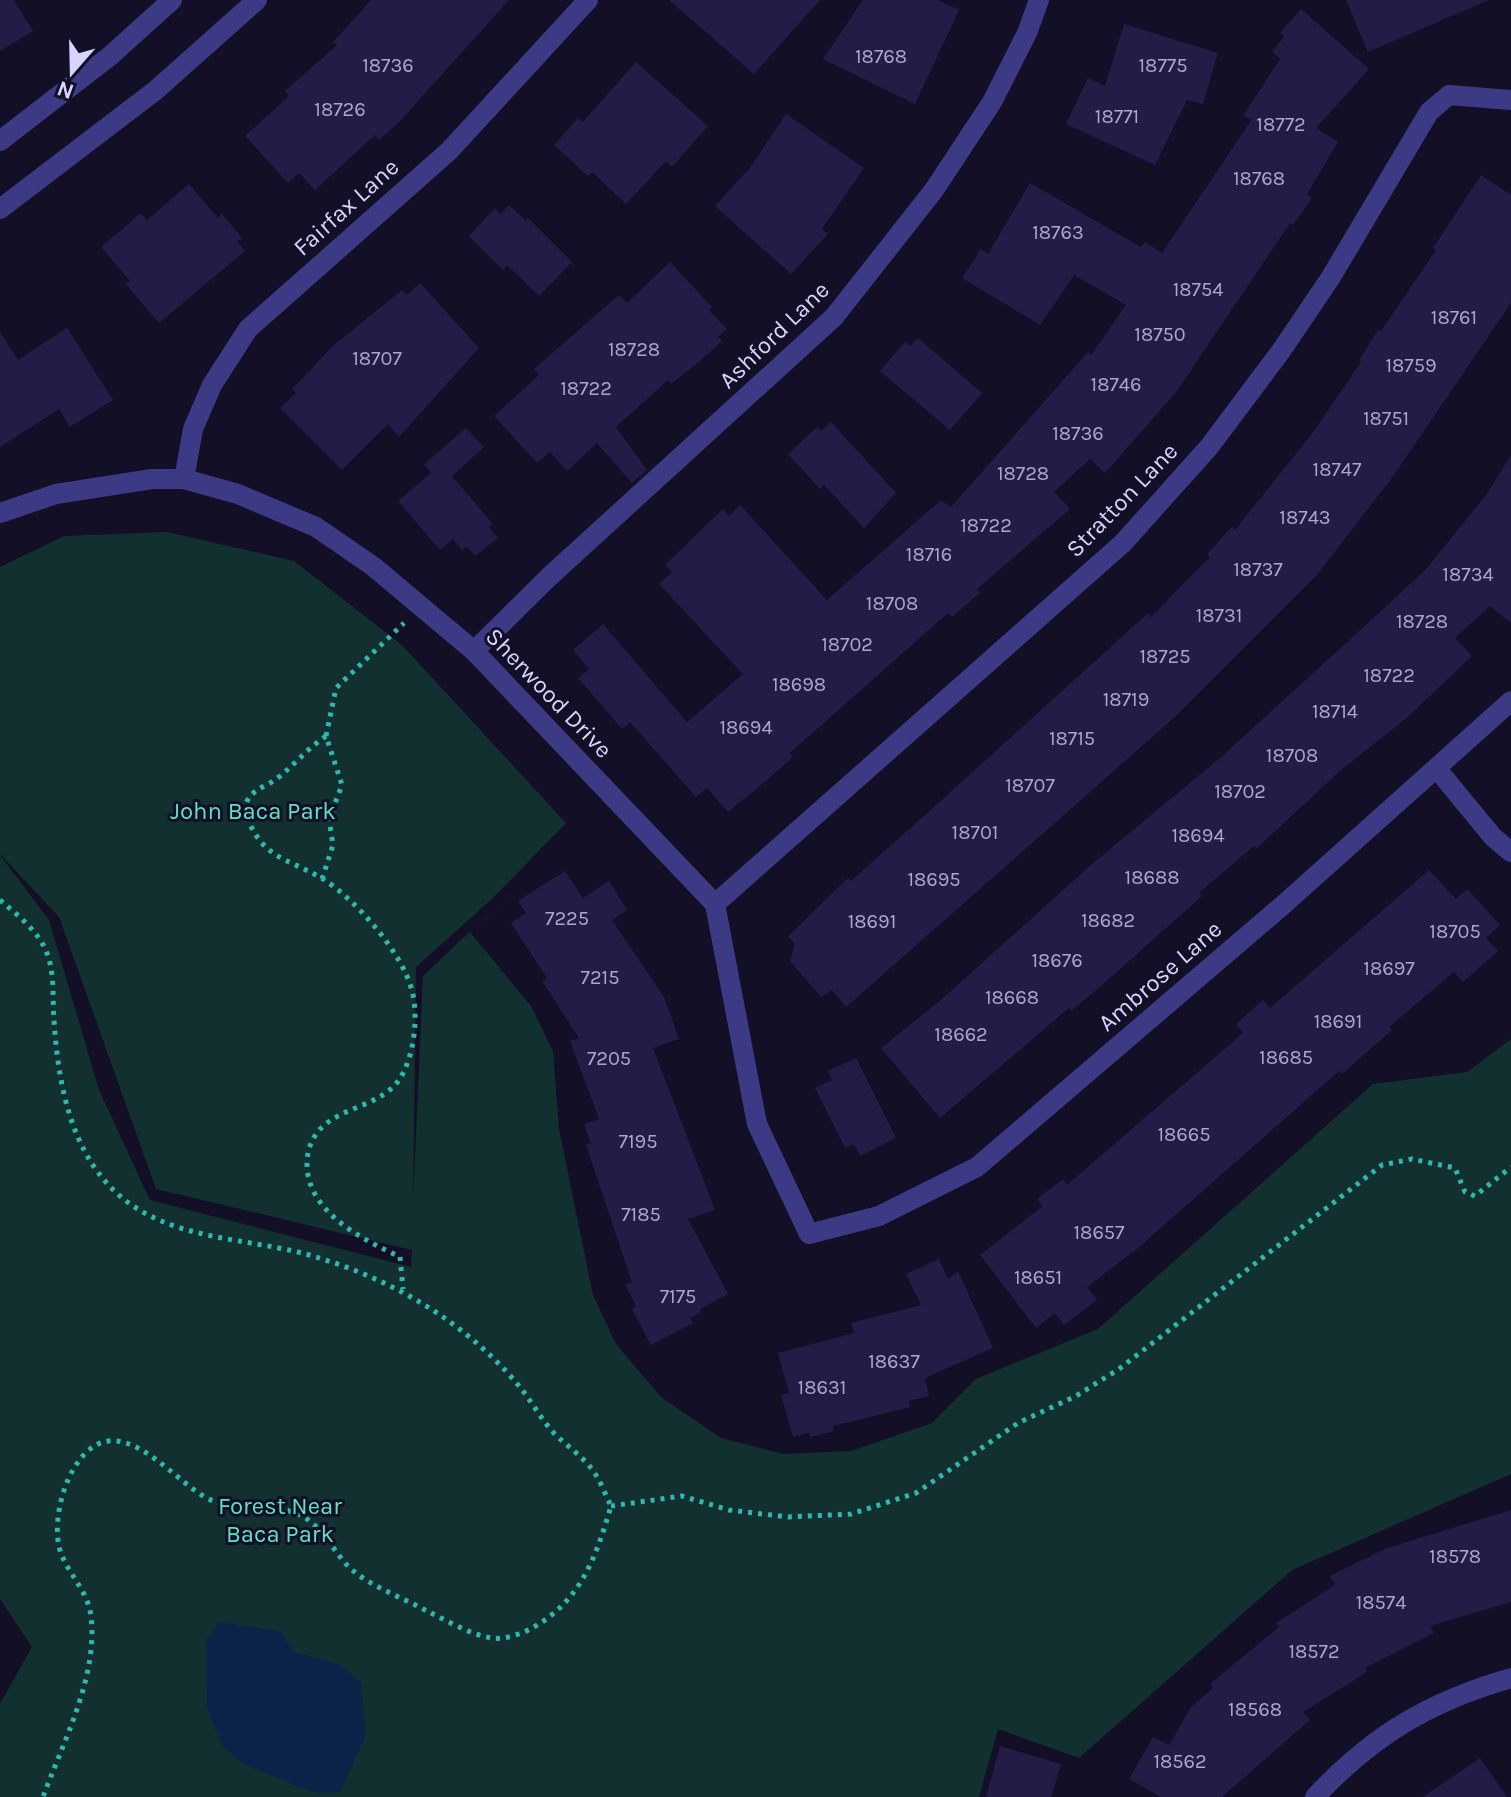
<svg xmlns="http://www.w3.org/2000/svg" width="1511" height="1797" font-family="Karla,sans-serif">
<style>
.green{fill:#12302f}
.water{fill:#0c2248}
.building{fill:#241b47}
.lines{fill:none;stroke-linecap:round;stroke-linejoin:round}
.path{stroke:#2fb8b0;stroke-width:5;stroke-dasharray:4 6;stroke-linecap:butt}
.minor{stroke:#3d3a85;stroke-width:20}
.labels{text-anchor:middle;stroke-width:6;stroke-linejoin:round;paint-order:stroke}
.number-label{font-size:20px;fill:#aca6d1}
.street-label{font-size:24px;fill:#d9d4ff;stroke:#130f26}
.park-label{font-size:24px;fill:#5fe0c0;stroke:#130f26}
</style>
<rect width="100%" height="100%" fill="#130f26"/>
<!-- green -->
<polygon class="green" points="167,532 294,561 402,645 566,823 493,898 416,967 413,1202 423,976 575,832 470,932 531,1006 553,1051 559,1129 593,1295 616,1344 661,1397 721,1438 783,1454 851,1451 932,1423 976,1379 1098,1329 1373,1084 1467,1072 1511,1039 1511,1474 1292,1570 1079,1758 998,1729 979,1797 0,1797 0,1704 32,1647 0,1599 0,855 49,920 99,1090 150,1200 411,1267 412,1250 156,1189 59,917 0,854 0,567 64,536"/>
<!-- water -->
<polygon class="water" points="219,1622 280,1631 293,1652 339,1664 361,1683 366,1735 340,1792 316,1793 294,1785 244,1764 222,1746 207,1707 206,1641"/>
<!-- building -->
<g class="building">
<polygon points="0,0 14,0 33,31 0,51"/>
<polygon points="371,0 509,0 400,121 379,140 375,135 315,190 299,173 288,183 245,136 289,96 285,91 337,45 333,42"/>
<polygon points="669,0 820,0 754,74"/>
<polygon points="863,0 938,0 959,10 915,104 823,59"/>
<polygon points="1346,0 1489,0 1368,52"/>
<polygon points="1301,9 1369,69 1316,128 1338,142 1307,194 1312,198 1293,225 1290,223 1177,391 1105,473 1090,459 1054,492 1070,509 977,589 980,593 952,617 948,613 790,753 793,757 761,785 728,812 707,788 696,797 630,722 622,729 578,678 589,669 573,650 603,624 687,722 743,674 659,584 672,572 665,565 723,509 729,516 740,505 827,600 941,500 951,507 1088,352 1091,355 1126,305 1074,275 1040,325 962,278 981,249 988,254 1030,183 1141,247 1145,242 1162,253 1252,119 1243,116 1280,59 1272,51 1284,37 1280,33"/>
<polygon points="1124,24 1218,53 1203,104 1187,100 1155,165 1066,124 1088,78 1105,86"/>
<polygon points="636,62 708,126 672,167 666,161 626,204 592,172 588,176 554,145 578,118 583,122"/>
<polygon points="786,114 864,168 822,229 828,234 791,274 715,206 749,169"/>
<polygon points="1481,175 1511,195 1511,303 1394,475 1317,575 1175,717 846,1007 832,990 821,997 790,961 795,944 788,936 848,878 851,881 924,816 1148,613 1151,617 1210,557 1207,554 1232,527 1235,530 1314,431 1361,362 1359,360 1378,330 1381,331 1436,250 1433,248"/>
<polygon points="189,184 218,218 222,214 243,239 237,241 245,251 159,323 125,283 130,281 101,247 141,213 147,220"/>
<polygon points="509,205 526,221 528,218 572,262 539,296 507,265 503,270 469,236 495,208 500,214"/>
<polygon points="670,262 712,307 709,310 727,329 718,337 722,341 700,361 671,384 668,380 616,427 647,470 632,483 597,443 567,471 550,452 537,463 494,416 539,375 534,369 619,295 627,303"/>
<polygon points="420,283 479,348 399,437 388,424 342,470 280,408 296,393 292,389 334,345 402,290 407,295"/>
<polygon points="67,328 113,400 70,427 59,409 0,447 0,332 18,360"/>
<polygon points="918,338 982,393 950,430 880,371 905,342 910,346"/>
<polygon points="831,422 896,493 864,528 824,485 820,489 788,454 817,427 821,431"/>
<polygon points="466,428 484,447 452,476 493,524 489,527 498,538 475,556 467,547 462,550 453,539 440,550 398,501 431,473 424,464"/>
<polygon points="1511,455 1511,623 1490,606 1455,638 1472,656 1409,716 1341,770 1257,848 1254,846 1199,893 1202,896 1101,986 1071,1011 1069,1008 940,1118 881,1048 942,999 1092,864 1220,758 1380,612 1426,569 1487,494"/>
<polygon points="1429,870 1456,899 1467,889 1500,925 1486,938 1498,951 1463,982 1454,972 1389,1027 1392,1030 1342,1074 1339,1071 1138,1248 1087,1287 1097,1300 1064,1325 1055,1313 1036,1328 980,1255 1043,1206 1037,1199 1063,1179 1067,1185 1243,1033 1236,1024 1263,1000 1270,1008"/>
<polygon points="565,871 583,898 609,881 627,910 612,920 664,997 679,1039 653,1048 715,1210 688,1219 728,1294 700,1309 701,1312 690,1318 693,1323 651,1345 632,1309 636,1306 625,1285 632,1282 586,1145 591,1143 584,1124 599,1119 570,1041 579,1038 542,981 547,978 511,923 526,913 518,901"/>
<polygon points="856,1058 896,1138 860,1156 854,1144 845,1148 815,1088 832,1080 828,1071"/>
<polygon points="939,1259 948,1279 958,1271 993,1348 925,1378 929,1396 909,1401 910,1407 833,1426 834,1431 811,1437 809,1433 793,1437 781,1395 789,1393 778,1353 854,1333 851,1323 921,1305 906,1274"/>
<polygon points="1511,1510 1511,1602 1430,1626 1434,1633 1365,1668 1367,1672 1303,1712 1310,1720 1222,1797 1161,1797 1129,1779 1153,1737 1169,1745 1191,1707 1213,1688 1210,1684 1279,1627 1276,1623 1335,1585 1330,1576 1387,1548"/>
<polygon points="1000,1746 1061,1764 1051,1797 986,1797"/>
<polygon points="1480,1758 1507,1797 1423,1797"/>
</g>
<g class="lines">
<!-- path -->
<g class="path">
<path d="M326,736C306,750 296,763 279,777C264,789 249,788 244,810C262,860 284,856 323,879C355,899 403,953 412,991C419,1016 414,1058 399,1080C382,1104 349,1106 327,1123C314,1133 307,1147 307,1164C307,1212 362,1239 400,1257L403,1289"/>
<polyline points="322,879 333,845 329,819 342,785 326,736 336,688 404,623"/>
<path d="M0,900C15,913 32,926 42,943C56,966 52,994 54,1020C58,1082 70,1153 120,1196C170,1239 242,1238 302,1253C387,1276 463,1319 520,1387C531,1401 540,1417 552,1431C564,1444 580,1454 591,1468C600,1479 605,1494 611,1506C596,1557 581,1601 532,1628C521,1634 504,1640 492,1638C468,1634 446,1620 425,1610C401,1597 372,1587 351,1569C336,1555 328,1536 312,1523C285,1499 245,1513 213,1501C174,1486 116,1395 73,1470C60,1492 51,1534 63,1558C72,1578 89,1594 91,1617C98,1677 63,1742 43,1797"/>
<polyline points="611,1506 682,1496 729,1510 788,1517 851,1514 916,1493 1018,1423 1076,1396 1119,1369 1382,1165 1412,1159 1455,1168 1465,1192 1475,1196 1511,1167"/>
</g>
<!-- minor -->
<g class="minor">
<polyline points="0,141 110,56 172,0"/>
<polyline points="0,209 156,90 257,0"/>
<polyline points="184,479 193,429 212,385 248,329 449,151 588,0"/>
<polyline points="0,513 56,494 152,479 184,479 238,494 316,527 374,567 474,651 715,904 757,1124 809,1234 879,1216 977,1167 1283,905 1511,701"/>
<polyline points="474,651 550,576 834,317 934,190 992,102 1027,33 1039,0"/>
<polyline points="1437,769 1493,837 1511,852"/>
<polyline points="715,904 1123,543 1209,447 1281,351 1331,277 1429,112 1449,95 1511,100"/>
<path d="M1315,1797C1373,1735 1430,1701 1511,1678"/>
</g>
</g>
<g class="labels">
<!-- number labels -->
<g class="number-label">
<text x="881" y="63">18768</text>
<text x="388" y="72">18736</text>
<text x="1163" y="72">18775</text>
<text x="340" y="116">18726</text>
<text x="1117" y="123">18771</text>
<text x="1281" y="131">18772</text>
<text x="1259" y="185">18768</text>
<text x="1058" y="239">18763</text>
<text x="1198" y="296">18754</text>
<text x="1454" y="324">18761</text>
<text x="1160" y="341">18750</text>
<text x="634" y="356">18728</text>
<text x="377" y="365">18707</text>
<text x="1411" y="372">18759</text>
<text x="1116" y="391">18746</text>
<text x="586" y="395">18722</text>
<text x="1386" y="425">18751</text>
<text x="1078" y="440">18736</text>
<text x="1337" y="476">18747</text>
<text x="1023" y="480">18728</text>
<text x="1305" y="524">18743</text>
<text x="986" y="532">18722</text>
<text x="929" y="561">18716</text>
<text x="1258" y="576">18737</text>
<text x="1468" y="581">18734</text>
<text x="892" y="610">18708</text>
<text x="1219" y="622">18731</text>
<text x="1422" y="628">18728</text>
<text x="847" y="651">18702</text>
<text x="1165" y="663">18725</text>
<text x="1389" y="682">18722</text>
<text x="799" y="691">18698</text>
<text x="1126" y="706">18719</text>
<text x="1335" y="718">18714</text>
<text x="746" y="734">18694</text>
<text x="1072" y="745">18715</text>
<text x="1292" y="762">18708</text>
<text x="1030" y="792">18707</text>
<text x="1240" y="798">18702</text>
<text x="975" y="839">18701</text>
<text x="1198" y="842">18694</text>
<text x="1152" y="884">18688</text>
<text x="934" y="886">18695</text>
<text x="567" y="925">7225</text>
<text x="1108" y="927">18682</text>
<text x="872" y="928">18691</text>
<text x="1455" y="938">18705</text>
<text x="1057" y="967">18676</text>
<text x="1389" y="975">18697</text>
<text x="600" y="984">7215</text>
<text x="1012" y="1004">18668</text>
<text x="1338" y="1028">18691</text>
<text x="961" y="1041">18662</text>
<text x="1286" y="1064">18685</text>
<text x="609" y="1065">7205</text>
<text x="1184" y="1141">18665</text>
<text x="638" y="1148">7195</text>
<text x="641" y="1221">7185</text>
<text x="1099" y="1239">18657</text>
<text x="1038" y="1284">18651</text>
<text x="678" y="1303">7175</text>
<text x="894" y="1368">18637</text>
<text x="822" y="1394">18631</text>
<text x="1455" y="1563">18578</text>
<text x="1381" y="1609">18574</text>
<text x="1314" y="1658">18572</text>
<text x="1255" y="1716">18568</text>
<text x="1180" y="1768">18562</text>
</g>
<!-- street labels -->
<g class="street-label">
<text transform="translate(346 207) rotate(-42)" y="8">Fairfax Lane</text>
<text transform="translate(774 335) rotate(-44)" y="8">Ashford Lane</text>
<text transform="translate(1122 500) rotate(-46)" y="8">Stratton Lane</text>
<text transform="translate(549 693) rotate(46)" y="8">Sherwood Drive</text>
<text transform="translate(1160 976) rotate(-41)" y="8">Ambrose Lane</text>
</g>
<!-- park labels -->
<g class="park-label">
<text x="253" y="819">John Baca Park</text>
<text x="280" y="1514">Forest Near<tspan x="280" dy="28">Baca Park</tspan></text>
</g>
</g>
<!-- north arrow -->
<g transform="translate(72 72) rotate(200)" stroke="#130f26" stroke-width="6" paint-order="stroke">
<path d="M0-6L14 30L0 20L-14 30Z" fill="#d9d4ff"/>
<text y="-12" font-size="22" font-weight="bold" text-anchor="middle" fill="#d9d4ff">N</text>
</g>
</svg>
